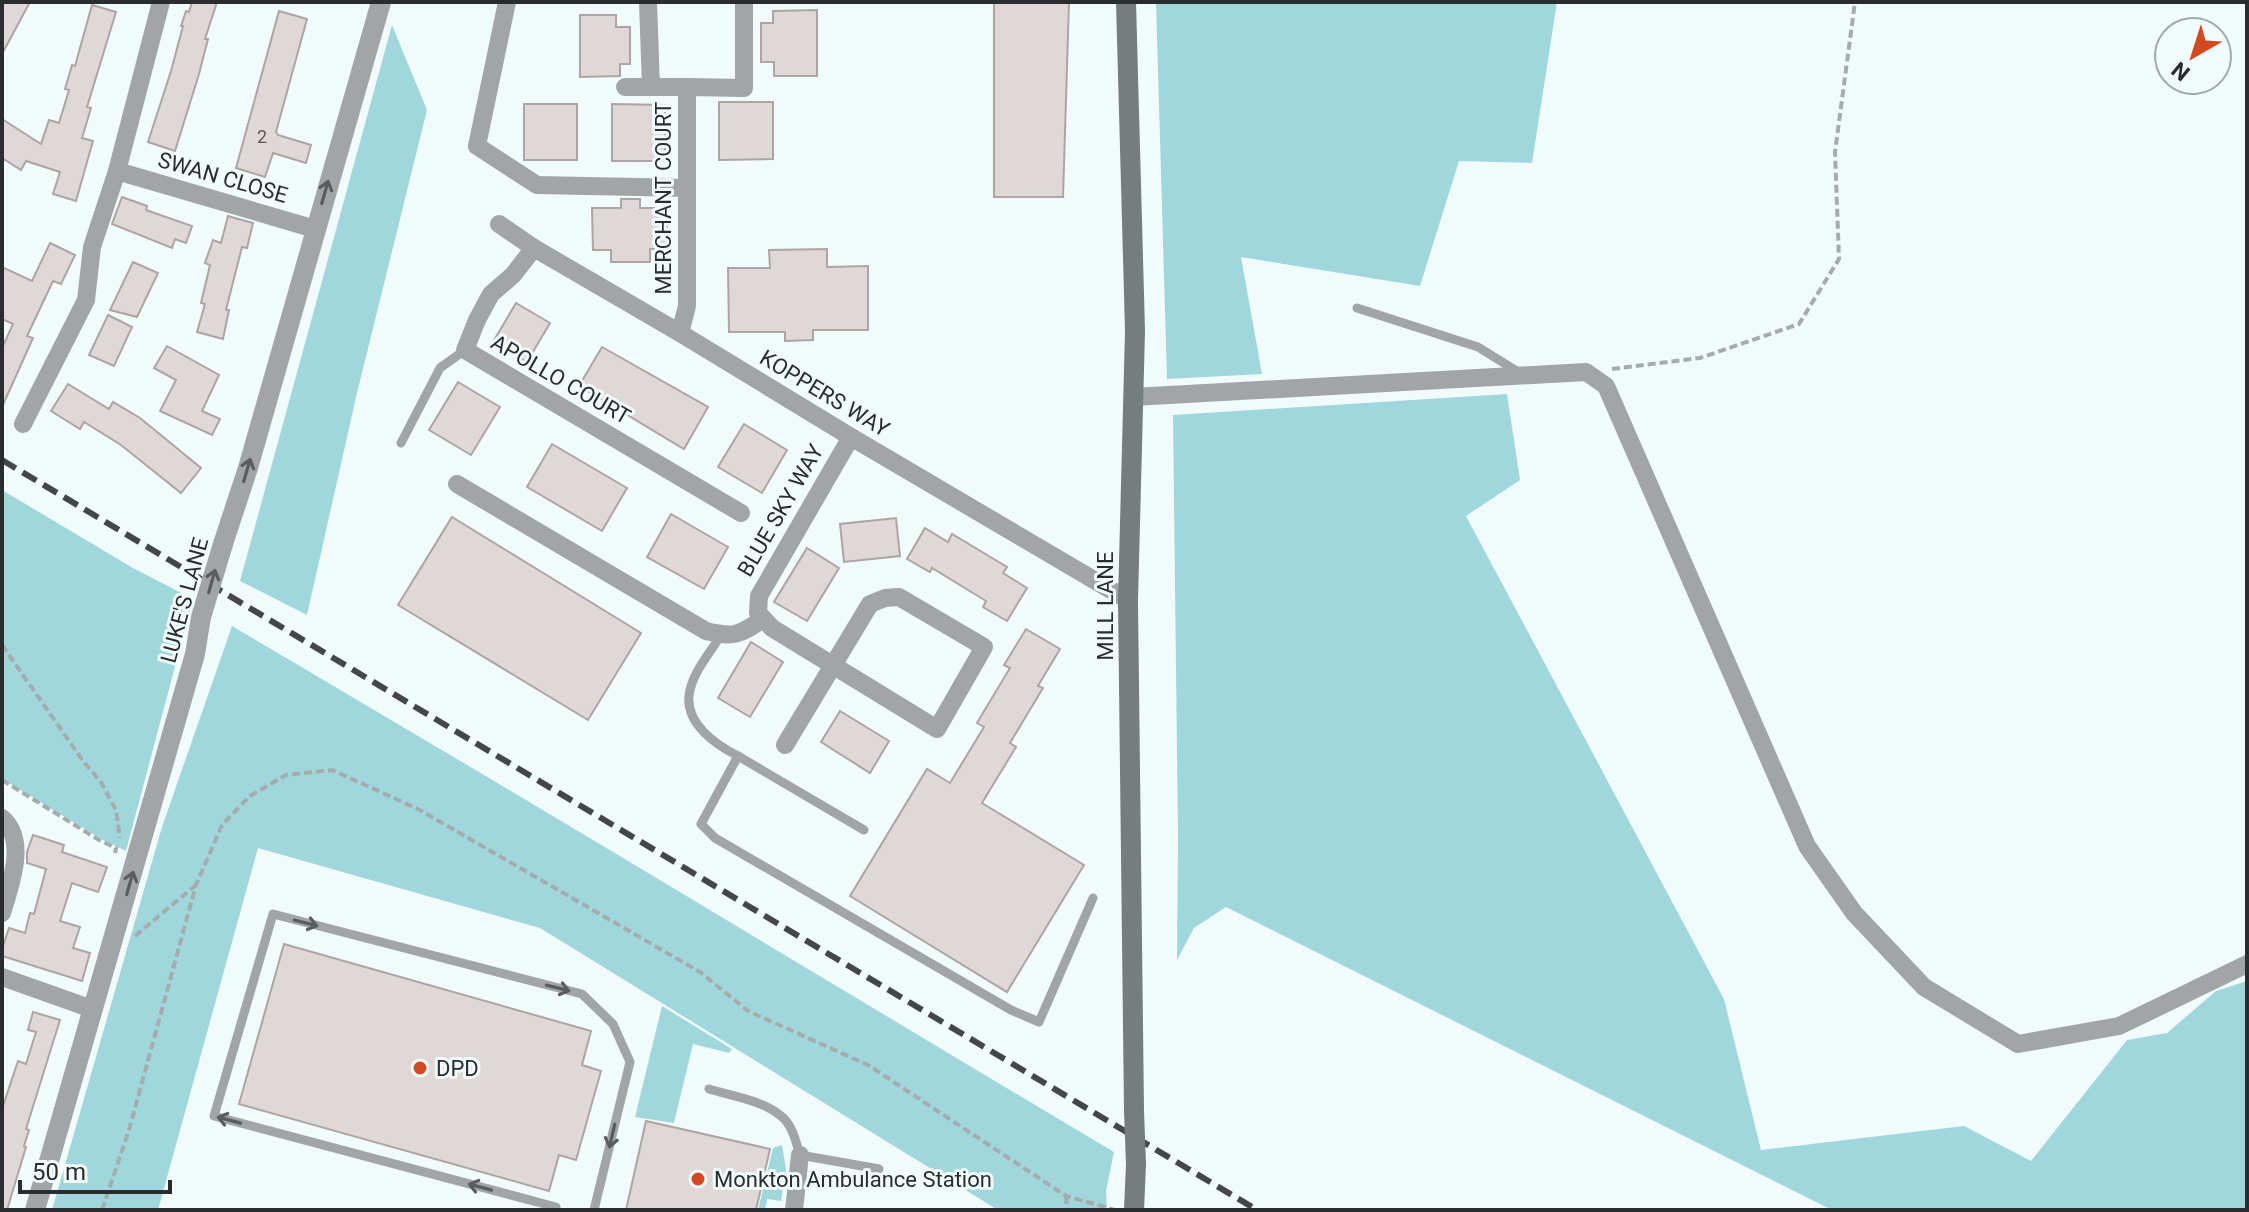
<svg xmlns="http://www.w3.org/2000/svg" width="2249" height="1212" font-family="Roboto,sans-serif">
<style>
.green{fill:#a0d7dc}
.building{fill:#dfd8d6;stroke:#aca5a3;stroke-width:2}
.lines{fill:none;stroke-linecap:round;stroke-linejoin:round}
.path{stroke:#a5acac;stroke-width:4;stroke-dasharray:8 4;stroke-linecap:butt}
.service{stroke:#a1a5a5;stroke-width:9}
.minor{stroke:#a1a5a5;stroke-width:18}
.tertiary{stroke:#a1a5a5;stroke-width:20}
.secondary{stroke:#777c7d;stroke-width:20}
.rail{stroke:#434747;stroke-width:6;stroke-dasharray:16 8;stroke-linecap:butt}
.tertiary-bridge{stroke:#a1a5a5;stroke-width:20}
.secondary-bridge{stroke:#777c7d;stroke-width:20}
.oneway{stroke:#5a5d5d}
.poi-dot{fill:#d24922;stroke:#f2fbfb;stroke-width:3}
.labels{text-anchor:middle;stroke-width:6;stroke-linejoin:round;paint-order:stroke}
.number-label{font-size:18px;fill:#575857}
.street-label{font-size:22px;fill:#2a2d2d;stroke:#f2fbfb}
.poi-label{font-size:22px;fill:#2a2d2d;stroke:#f2fbfb;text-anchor:start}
</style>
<rect width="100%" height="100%" fill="#f2fbfb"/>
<!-- green -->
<g class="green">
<polygon points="1156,2 1557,2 1532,163 1459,161 1420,286 1241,257 1262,374 1167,379"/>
<polygon points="392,25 427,110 357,393 307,615 240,581"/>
<polygon points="1507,394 1520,480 1466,516 1724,999 1761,1150 1964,1126 2031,1161 2127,1040 2167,1033 2216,991 2247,981 2247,1210 1832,1210 1226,907 1194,928 1177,960 1178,836 1173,415"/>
<polygon points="2,490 133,568 193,599 126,851 103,840 2,779"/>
<path d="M232,626C527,799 820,977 1114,1152L1106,1191L1107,1210H998L540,928L258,848L158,1210H52L162,827Z"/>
<polygon points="662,1006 732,1049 729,1053 693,1044 674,1123 635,1117"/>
<polygon points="782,1145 786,1169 781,1201 767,1199 765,1210 758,1210 773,1148"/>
</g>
<!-- building -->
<g class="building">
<polygon points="2,2 30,2 2,54"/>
<polygon points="192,2 217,2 205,39 208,39 199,74 175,151 148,142 171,71 183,26 181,26 186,11 189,12"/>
<polygon points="994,2 1069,2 1063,197 994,197"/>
<polygon points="92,5 116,12 87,107 91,108 82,138 93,141 76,201 53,194 60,172 26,161 21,170 2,158 2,119 41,144 49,120 59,123 69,90 65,89 72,65 75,66"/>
<polygon points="817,10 817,76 774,76 774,62 761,62 761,23 773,23 773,11"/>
<polygon points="279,11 307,19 276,132 278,135 311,145 306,163 273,153 265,177 236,168"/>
<polygon points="580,15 616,15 616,27 630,27 630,64 620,64 620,76 580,77"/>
<polygon points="719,102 773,102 773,159 719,160"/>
<rect x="524" y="104" width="53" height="56"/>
<polygon points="612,104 665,105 665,161 612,161"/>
<polygon points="122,197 147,206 146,210 192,226 186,243 175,239 172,248 112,224"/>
<polygon points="621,199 640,199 640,208 667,208 667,249 650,249 650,262 611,262 611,250 593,250 592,208 621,208"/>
<polygon points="228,216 253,223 247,248 242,247 226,310 229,310 223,339 197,332 205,304 201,303 210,265 205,263 213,240 221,243"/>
<polygon points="50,243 75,255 61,284 53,281 36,317 27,336 33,338 2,407 2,348 13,324 2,319 2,267 32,281"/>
<polygon points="827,249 827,267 868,266 868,330 813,330 813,340 785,341 785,332 729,332 728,268 770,268 769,250"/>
<polygon points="133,262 158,273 137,317 110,310"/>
<polygon points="516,303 550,323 527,362 493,342"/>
<polygon points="108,315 132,327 114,366 89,355"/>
<polygon points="167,346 219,375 202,411 220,419 212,435 160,411 176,380 154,368"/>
<polygon points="602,347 708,407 684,449 579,386"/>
<polygon points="458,382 500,407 471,455 429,430"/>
<polygon points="68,384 109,409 113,402 140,418 201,468 181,493 121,445 84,422 80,429 51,411"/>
<polygon points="744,424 787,450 762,493 718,467"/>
<polygon points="552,444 627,488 602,531 527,487"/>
<polygon points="671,514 728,547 704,589 647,557"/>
<polygon points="452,517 641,633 588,720 398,605"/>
<polygon points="896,518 900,556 844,562 840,524"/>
<polygon points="925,528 948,542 952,534 1007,567 1003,573 1027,588 1007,621 983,607 986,601 932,568 930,572 907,559"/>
<polygon points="807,548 839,568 807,621 774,602"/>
<polygon points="1026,629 1060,649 1038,686 1043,688 1010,743 1016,747 982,803 1084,865 1007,992 850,896 927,769 950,783 984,727 977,723 1010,668 1004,665"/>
<polygon points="751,642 783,662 750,717 718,698"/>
<polygon points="840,711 889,741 870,773 821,742"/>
<polygon points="33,835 64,845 62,852 107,867 98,892 72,883 60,921 80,927 73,948 90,953 82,981 2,956 2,949 9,928 25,933 30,913 34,914 46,869 27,863 27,852"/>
<polygon points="284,944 591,1031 582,1065 601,1071 576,1160 559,1155 549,1191 239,1104"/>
<polygon points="33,1012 60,1020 26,1129 29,1130 24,1146 26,1147 7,1210 2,1210 2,1109 18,1061 26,1064 36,1032 28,1030"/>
<polygon points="646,1121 770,1149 756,1210 626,1210"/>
</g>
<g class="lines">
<!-- path -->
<g class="path">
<polyline points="1612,369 1700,358 1799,324 1839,259 1835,152 1855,2"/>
<polyline points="2,645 83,761 101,782 116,810 120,838"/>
<polyline points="2,780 99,840 116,848 115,853"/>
<polyline points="135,936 196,885"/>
<polyline points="1066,1196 1067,1210"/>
<polyline points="102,1210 129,1130 196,885 222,825 250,796 286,775 332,770 418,809 700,972 748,1011 868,1065 1066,1196 1115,1210"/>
</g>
<!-- service -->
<g class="service">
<polyline points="1357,308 1478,347 1520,373"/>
<polyline points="401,443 440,368 465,350"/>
<path d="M721,635C710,653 691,674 689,696C686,724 716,745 738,756L701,824L715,838L1011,1010L1039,1022L1093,898"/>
<polyline points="738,756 864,830"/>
<path d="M709,1089C732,1096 762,1100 781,1116C792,1124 796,1142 800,1155L879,1169"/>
<polyline points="555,1210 556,1207 214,1116 273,914 582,994 613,1024 630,1062 594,1210"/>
</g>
<!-- minor -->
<g class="minor">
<polyline points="507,2 477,146 537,185 687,188"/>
<polyline points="648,2 651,87 687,87 687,306 680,333"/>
<polyline points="625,87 651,87"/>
<polyline points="687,87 744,88 744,2"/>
<polyline points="117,171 315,229"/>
<polyline points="499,224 534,248 680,333 851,437 1128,600"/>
<polyline points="534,248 513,275 491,294 477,320 465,350 741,513"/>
<polyline points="1133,397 1586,372 1606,386 1807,846 1854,913 1924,987 2018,1044 2119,1026 2247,964"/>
<polyline points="23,424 86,300 92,247 117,171 161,2"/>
<path d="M457,484L706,631C734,638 739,635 763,619"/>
<polyline points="785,745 870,604 885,598 899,597 984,647 937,729 772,628 758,613 759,596 851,437"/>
<path d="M2,818C28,840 10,886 2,913"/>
<polyline points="2,977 92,1009"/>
<polyline points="794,1210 800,1155"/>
</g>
<!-- tertiary -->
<g class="tertiary">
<polyline points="223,544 248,468 381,2"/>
<polyline points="35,1210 195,654 201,617"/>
</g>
<!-- secondary -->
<g class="secondary">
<polyline points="1126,2 1135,331 1128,600 1134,1111"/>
<polyline points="1134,1210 1136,1164"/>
</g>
<!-- rail -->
<polyline class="rail" points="2,460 1257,1210"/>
<!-- tertiary-bridge -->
<polyline class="tertiary-bridge" points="201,617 223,544"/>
<!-- secondary-bridge -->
<polyline class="secondary-bridge" points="1134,1111 1136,1164"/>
</g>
<!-- one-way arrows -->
<defs><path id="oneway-shaft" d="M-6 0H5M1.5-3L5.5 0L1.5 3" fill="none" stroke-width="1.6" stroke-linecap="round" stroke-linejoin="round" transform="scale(2)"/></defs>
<g class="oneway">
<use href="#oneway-shaft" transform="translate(325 192) rotate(-74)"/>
<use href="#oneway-shaft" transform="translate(247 470) rotate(-74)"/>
<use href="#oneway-shaft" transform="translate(212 581) rotate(-74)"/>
<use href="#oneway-shaft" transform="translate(130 883) rotate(-74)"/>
<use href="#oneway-shaft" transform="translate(306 923) rotate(14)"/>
<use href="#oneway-shaft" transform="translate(558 988) rotate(14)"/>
<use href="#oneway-shaft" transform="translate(229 1120) rotate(-165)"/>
<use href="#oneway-shaft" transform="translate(612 1136) rotate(103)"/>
<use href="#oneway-shaft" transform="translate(480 1187) rotate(-165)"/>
</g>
<!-- markers -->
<g class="poi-dot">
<circle cx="420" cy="1068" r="8"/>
<circle cx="698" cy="1179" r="8"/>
</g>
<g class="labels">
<!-- number labels -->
<g class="number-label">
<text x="262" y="143">2</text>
</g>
<!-- street labels -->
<g class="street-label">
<text transform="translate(223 177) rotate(16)" y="8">SWAN CLOSE</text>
<text transform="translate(663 198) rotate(-90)" y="8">MERCHANT COURT</text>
<text transform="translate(561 379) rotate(30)" y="8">APOLLO COURT</text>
<text transform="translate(825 393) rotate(31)" y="8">KOPPERS WAY</text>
<text transform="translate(780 510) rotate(-60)" y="8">BLUE SKY WAY</text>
<text transform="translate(184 600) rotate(-75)" y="8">LUKE'S LANE</text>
<text transform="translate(1105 606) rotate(-90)" y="8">MILL LANE</text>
</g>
<!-- poi labels -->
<g class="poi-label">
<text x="436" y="1076">DPD</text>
<text x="714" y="1187">Monkton Ambulance Station</text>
</g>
</g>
<!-- border -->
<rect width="2249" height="1212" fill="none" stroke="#2a2d2d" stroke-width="8"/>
<!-- north arrow -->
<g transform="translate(2193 56) rotate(219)"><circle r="38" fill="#f2fbfb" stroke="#a2a9a9" stroke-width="2"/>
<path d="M0-6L14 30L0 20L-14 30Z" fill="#d24922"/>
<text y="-12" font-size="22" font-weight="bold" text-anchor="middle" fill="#2a2d2d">N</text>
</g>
<!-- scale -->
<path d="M20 1180v12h150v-12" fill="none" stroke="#2a2d2d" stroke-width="4"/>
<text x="32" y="1180" font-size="24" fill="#2a2d2d" stroke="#f2fbfb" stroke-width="6" paint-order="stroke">50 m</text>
</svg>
